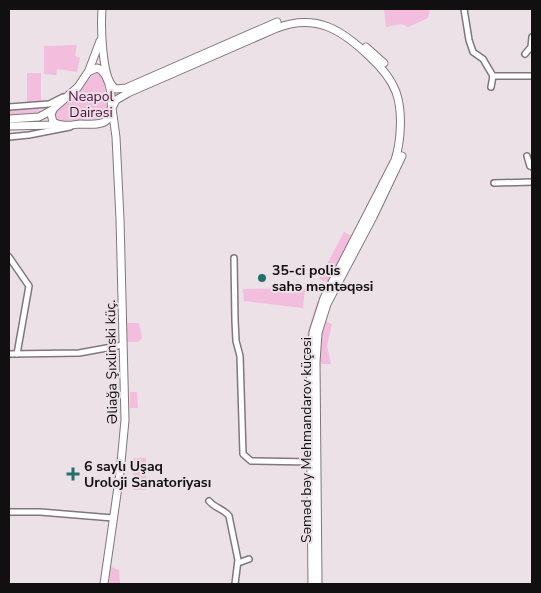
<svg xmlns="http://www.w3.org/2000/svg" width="541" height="593" font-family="'Nunito Sans',sans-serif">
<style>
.green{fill:#f3bdde}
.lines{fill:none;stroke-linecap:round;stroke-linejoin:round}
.street-casing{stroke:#80777d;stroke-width:8}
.secondary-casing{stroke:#80777d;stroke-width:9}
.street{stroke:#fff;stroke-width:5}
.secondary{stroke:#fff;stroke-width:7}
.poi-dot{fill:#236f70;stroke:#ebe1e7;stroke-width:2}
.labels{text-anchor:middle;stroke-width:4;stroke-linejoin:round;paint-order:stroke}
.park-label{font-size:14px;fill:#500d3e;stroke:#ebe1e7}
.poi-label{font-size:14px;font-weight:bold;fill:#120f11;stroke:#ebe1e7;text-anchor:start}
.street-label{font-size:14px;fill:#120f11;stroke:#ebe1e7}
</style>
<rect width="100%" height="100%" fill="#ebe1e7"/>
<!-- green -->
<g class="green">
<polygon points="384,9 430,9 428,18 408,27 402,24 386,27"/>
<polygon points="77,45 75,56 80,58 77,72 57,69 56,75 44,74 44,46"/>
<polygon points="95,72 100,72 104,78 107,116 102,119 61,121 57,120 55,114 57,110 80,91"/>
<polygon points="27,73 41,73 41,101 27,102"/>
<polygon points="38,109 41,111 39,114 9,116 9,111"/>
<polygon points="344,232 354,237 329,283 319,279"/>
<polygon points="305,288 303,308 244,301 243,289"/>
<polygon points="317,302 320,303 310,336 308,387 303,387 305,341"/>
<polygon points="325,321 332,324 327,346 331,364 319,364 321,337"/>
<polygon points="127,323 139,323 142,338 138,342 127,342"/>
<polygon points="130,392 137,392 138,408 130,408"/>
<rect x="133" y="458" width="13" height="32"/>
<polygon points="111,567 119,570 120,584 109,584"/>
</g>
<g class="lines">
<!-- street casing -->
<g class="street-casing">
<g id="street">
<polyline points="464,9 469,40 473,52 483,59 493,76"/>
<polyline points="525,54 531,47 532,37"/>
<polyline points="491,87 493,76 532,76"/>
<polyline points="9,107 49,104 63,97"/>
<polyline points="9,137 29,135 70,127"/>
<polyline points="527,156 530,166 532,167"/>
<polyline points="494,183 532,182"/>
<polyline points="9,257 29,286 17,354"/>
<polyline points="234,258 235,320 236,341 240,356 243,454 251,461 311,462"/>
<polyline points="9,354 79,353 123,345"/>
<path d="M209,501C215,508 225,510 229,516L238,560L235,584"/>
<polyline points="9,512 40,512 113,518"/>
<polyline points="238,563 249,559"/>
</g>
</g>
<!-- secondary casing -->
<g class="secondary-casing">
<g id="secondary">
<path d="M102,9C101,25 101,81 116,89L126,88L277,22"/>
<polyline points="366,47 384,63"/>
<path d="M97,68C111,71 116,110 107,120C101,126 88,124 80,124C71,125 61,127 53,122L51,114L54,108L78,87L88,72Z"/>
<polyline points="89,70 100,41"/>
<polyline points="9,119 39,117 52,110"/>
<polyline points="9,126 58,125"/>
<path d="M104,584L120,473L125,420L120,219L116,137L112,108L116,100L128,93L277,28C316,13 342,30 369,56C381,67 390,77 396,92C403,111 401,142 395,160L324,298L313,332L310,390L312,584"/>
<polyline points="318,584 316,362 318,333 327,304 373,217 402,156"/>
</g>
</g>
<!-- street -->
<use href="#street" class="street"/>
<!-- secondary -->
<use href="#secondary" class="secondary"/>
</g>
<!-- markers -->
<g class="poi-dot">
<circle cx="262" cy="278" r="5"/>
<path d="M70.5 466.5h5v5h5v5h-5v5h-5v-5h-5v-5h5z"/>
</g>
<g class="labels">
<!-- park labels -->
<g class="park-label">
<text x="91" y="101">Neapol<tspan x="91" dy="16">Dairəsi</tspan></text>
</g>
<!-- poi labels -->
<g class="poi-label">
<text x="272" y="275">35-ci polis<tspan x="272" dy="16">sahə məntəqəsi</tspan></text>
<text x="84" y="471">6 saylı Uşaq<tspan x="84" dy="16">Uroloji Sanatoriyası</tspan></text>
</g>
<!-- street labels -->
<g class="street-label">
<text transform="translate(111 362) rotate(-91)" y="5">Əliağa Şıxlinski küç.</text>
<text transform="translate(306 440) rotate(-90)" y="5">Səməd bəy Mehmandarov küçəsi</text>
</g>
</g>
<!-- border -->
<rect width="541" height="593" fill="none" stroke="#120f11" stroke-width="20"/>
</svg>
